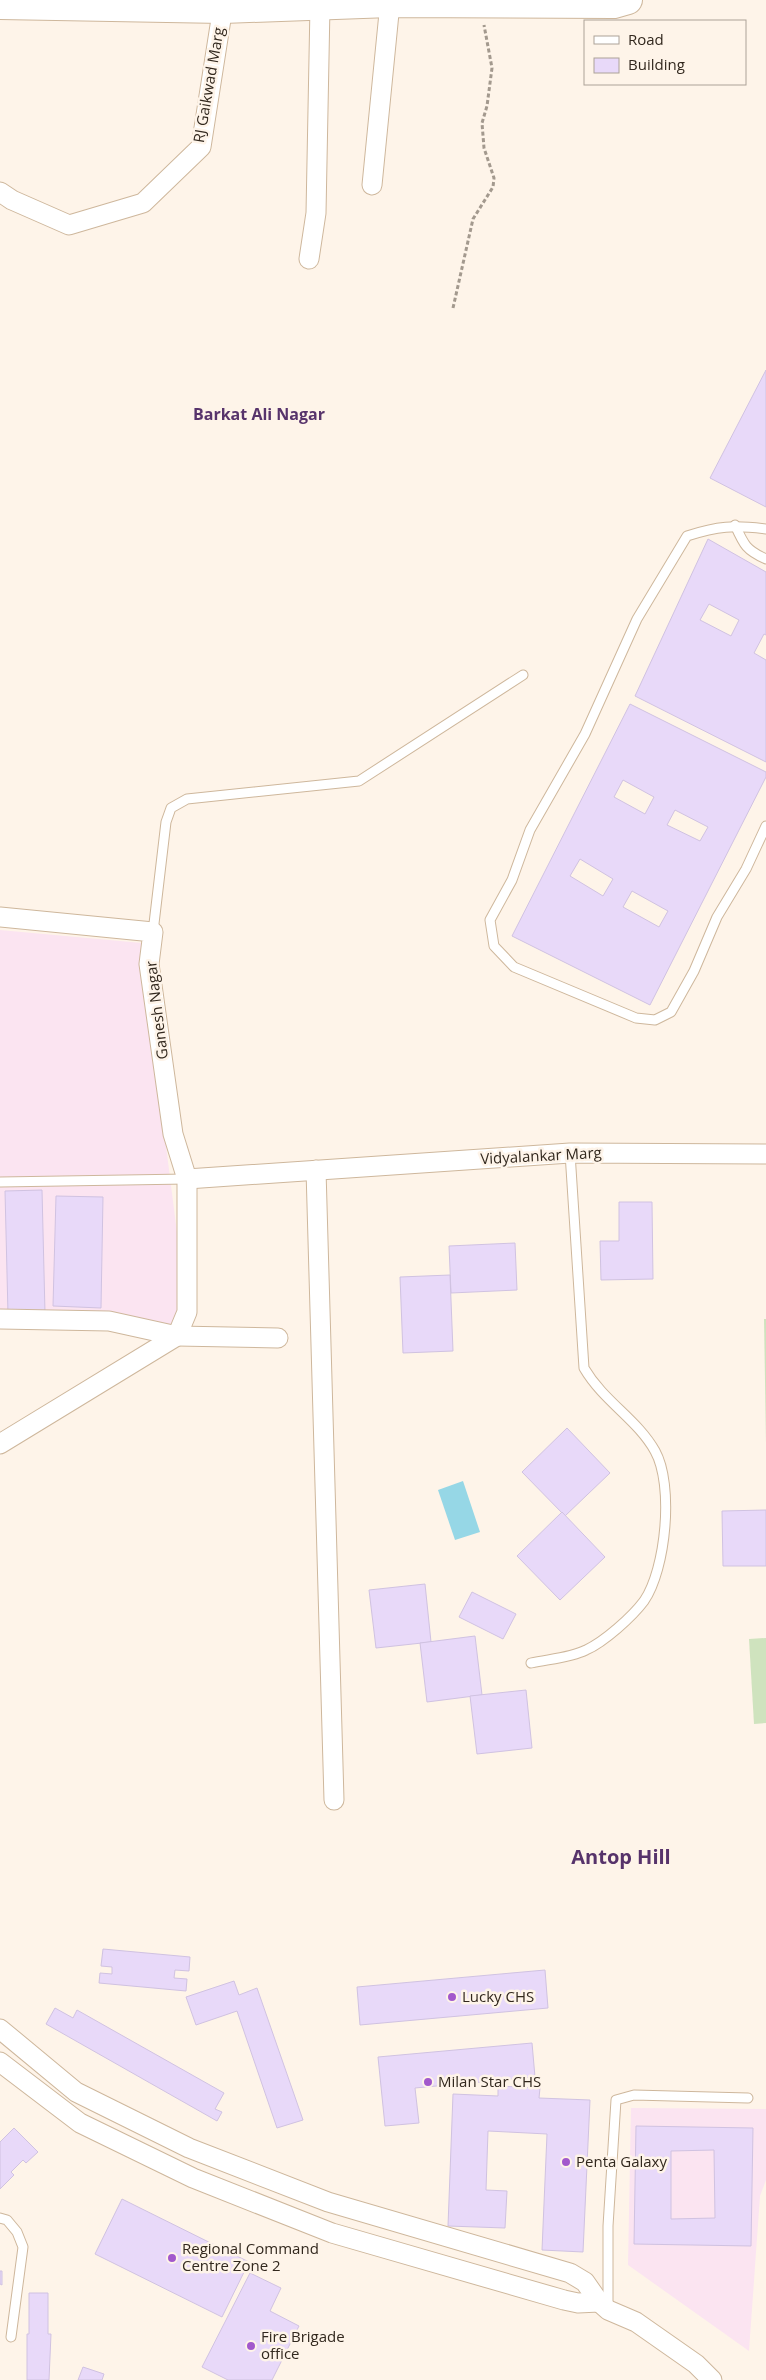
<svg xmlns="http://www.w3.org/2000/svg" width="766" height="2380" font-family="'Open Sans',sans-serif">
<style>
.education{fill:#fbe4f1}
.green{fill:#cfe3be}
.water{fill:#96d7e6}
.building{fill:#e8d9f9;stroke:#d0c2e1;fill-rule:evenodd}
.lines{fill:none;stroke-linecap:round;stroke-linejoin:round}
.service-casing{stroke:#ceb79c;stroke-width:11}
.minor-casing{stroke:#ceb79c;stroke-width:21}
.primary-casing{stroke:#ceb79c;stroke-width:30}
.path{stroke:#a3998e;stroke-width:3;stroke-dasharray:4 2.5;stroke-linecap:butt}
.service{stroke:#fff;stroke-width:9}
.minor{stroke:#fff;stroke-width:19}
.primary{stroke:#fff;stroke-width:28}
.poi-dot{fill:#a258cc;stroke:#fef4e9;stroke-width:2}
.labels{text-anchor:middle;stroke-width:5;stroke-linejoin:round;paint-order:stroke}
.street-label{font-size:15px;fill:#32281e;stroke:#fef4e9}
.poi-label{font-size:15px;fill:#32281e;stroke:#fef4e9;text-anchor:start}
.neighbourhood-label{font-size:16px;font-weight:bold;fill:#57336b;stroke:#fef4e9}
.district-label{font-size:20px;font-weight:bold;fill:#57336b;stroke:#fef4e9}
</style>
<rect width="100%" height="100%" fill="#fef4e9"/>
<!-- education -->
<g class="education">
<polygon points="0,930 142,943 142,956 187,1312 184,1324 0,1328"/>
<polygon points="631,2108 766,2109 766,2180 760,2196 749,2351 628,2265"/>
</g>
<!-- green -->
<g class="green">
<polygon points="764,1319 766,1319 766,1443"/>
<polygon points="766,1638 766,1723 754,1724 749,1639"/>
</g>
<!-- water -->
<polygon class="water" points="463,1481 480,1532 455,1540 438,1490"/>
<!-- building -->
<g class="building">
<polygon points="766,370 766,507 710,478"/>
<path d="M708,539L766,572V635L764,634L754,653L766,660V762L635,696ZM709,604L739,620L731,636L700,620Z"/>
<path d="M630,704L766,772V777L650,1005L512,936ZM623,780L654,797L645,814L614,797ZM675,810L708,827L700,841L667,825ZM580,859L613,879L603,896L570,876ZM632,891L668,911L659,927L623,907Z"/>
<polygon points="42,1190 45,1313 8,1314 5,1191"/>
<polygon points="56,1196 103,1197 101,1308 53,1306"/>
<polygon points="619,1202 652,1202 653,1279 601,1280 600,1241 619,1241"/>
<polygon points="515,1243 517,1290 451,1293 449,1246"/>
<polygon points="450,1275 453,1351 403,1353 400,1277"/>
<polygon points="567,1428 610,1473 565,1516 522,1472"/>
<polygon points="766,1510 766,1566 723,1566 722,1511"/>
<polygon points="562,1512 605,1557 560,1600 517,1556"/>
<polygon points="425,1584 431,1642 376,1648 369,1590"/>
<polygon points="472,1592 516,1614 503,1639 459,1617"/>
<polygon points="475,1636 482,1695 427,1702 420,1643"/>
<polygon points="526,1690 532,1748 477,1754 470,1696"/>
<polygon points="103,1949 190,1957 189,1971 175,1970 174,1978 187,1979 186,1991 99,1983 100,1973 112,1974 112,1967 101,1966"/>
<polygon points="545,1970 548,2008 360,2025 357,1987"/>
<polygon points="234,1981 239,1995 257,1988 303,2120 277,2128 237,2011 196,2025 186,1997"/>
<polygon points="55,2008 73,2018 77,2010 224,2093 215,2109 222,2112 217,2121 46,2024"/>
<polygon points="532,2043 535,2077 415,2088 419,2123 385,2126 378,2057"/>
<polygon points="498,2086 540,2088 539,2098 590,2100 583,2252 542,2250 547,2134 488,2131 486,2190 507,2191 505,2228 448,2226 453,2094 498,2096"/>
<path d="M636,2126L753,2128L751,2246L634,2244ZM714,2150L715,2218L671,2219V2151Z"/>
<polygon points="14,2128 38,2152 26,2163 23,2160 11,2172 14,2175 0,2189 0,2142"/>
<polygon points="122,2199 249,2262 222,2317 95,2254"/>
<polygon points="0,2271 2,2271 2,2285 0,2284"/>
<polygon points="250,2273 281,2288 270,2311 299,2326 272,2380 228,2380 202,2367"/>
<polygon points="29,2293 48,2293 48,2334 51,2334 49,2380 27,2380 27,2334 29,2334"/>
<polygon points="83,2367 104,2374 102,2380 78,2380"/>
</g>
<g class="lines">
<!-- service casing -->
<g class="service-casing">
<g id="service">
<path d="M735,525C744,545 746,550 766,559"/>
<path d="M766,529C733,525 718,526 687,536L637,619L585,734L530,830L512,880L490,920L494,946L514,967L636,1018L655,1020L671,1012L694,971L717,917L746,869L766,826"/>
<polyline points="153,932 166,822 171,808 187,799 359,781 523,675"/>
<polyline points="0,1182 187,1179"/>
<path d="M531,1663C549,1659 570,1658 586,1650C604,1642 632,1617 644,1601C666,1569 674,1485 655,1451C637,1419 604,1402 584,1368L570,1153"/>
<polyline points="0,2218 7,2220 17,2232 23,2247 11,2337"/>
<polyline points="608,2309 608,2226 616,2100 634,2095 748,2098"/>
</g>
</g>
<!-- minor casing -->
<g class="minor-casing">
<g id="minor">
<polyline points="372,185 390,3"/>
<polyline points="0,192 12,200 69,225 143,203 201,147 224,0"/>
<polyline points="309,259 316,213 320,6"/>
<polyline points="0,917 153,932 149,964 173,1134 187,1179 187,1312 177,1336 0,1444"/>
<polyline points="316,1170 334,1800"/>
<polyline points="187,1179 570,1153 766,1154"/>
<polyline points="0,1319 109,1321 177,1336 278,1338"/>
<polyline points="0,2029 76,2092 189,2148 328,2202 570,2273 585,2282 599,2302 608,2310 636,2322 696,2364 712,2380"/>
<polyline points="0,2062 80,2123 193,2178 332,2233 564,2300 578,2303 599,2302"/>
</g>
</g>
<!-- primary casing -->
<g class="primary-casing">
<polyline id="primary" points="0,5 223,9 390,3 614,4 628,0"/>
</g>
<!-- path -->
<polyline class="path" points="453,308 473,219 493,187 494,178 484,148 482,123 487,106 492,68 484,25"/>
<!-- service -->
<use href="#service" class="service"/>
<!-- minor -->
<use href="#minor" class="minor"/>
<!-- primary -->
<use href="#primary" class="primary"/>
</g>
<!-- markers -->
<g class="poi-dot">
<circle cx="452" cy="1997" r="5"/>
<circle cx="428" cy="2082" r="5"/>
<circle cx="566" cy="2162" r="5"/>
<circle cx="172" cy="2258" r="5"/>
<circle cx="251" cy="2346" r="5"/>
</g>
<g class="labels">
<!-- street labels -->
<g class="street-label">
<text transform="translate(209 85) rotate(-80)" y="5">RJ Gaikwad Marg</text>
<text transform="translate(157 1010) rotate(-97)" y="5">Ganesh Nagar</text>
<text transform="translate(541 1156) rotate(-3)" y="5">Vidyalankar Marg</text>
</g>
<!-- poi labels -->
<g class="poi-label">
<text x="462" y="2002">Lucky CHS</text>
<text x="438" y="2087">Milan Star CHS</text>
<text x="576" y="2167">Penta Galaxy</text>
<text x="182" y="2254">Regional Command<tspan x="182" dy="17">Centre Zone 2</tspan></text>
<text x="261" y="2342">Fire Brigade<tspan x="261" dy="17">office</tspan></text>
</g>
<!-- neighbourhood labels -->
<g class="neighbourhood-label">
<text x="259" y="420">Barkat Ali Nagar</text>
</g>
<!-- district labels -->
<g class="district-label">
<text x="621" y="1864">Antop Hill</text>
</g>
</g>
<!-- legend -->
<rect x="584" y="20" width="162" height="65" fill="#fef4e9" stroke="#aca298"/>
<rect x="594" y="36" width="25" height="8" fill="#ffffff" stroke="#aca298"/>
<text x="628" y="45" font-size="15" fill="#32281e">Road</text>
<rect x="594" y="58" width="25" height="15" fill="#e8d9f9" stroke="#aca298"/>
<text x="628" y="70" font-size="15" fill="#32281e">Building</text>
</svg>
